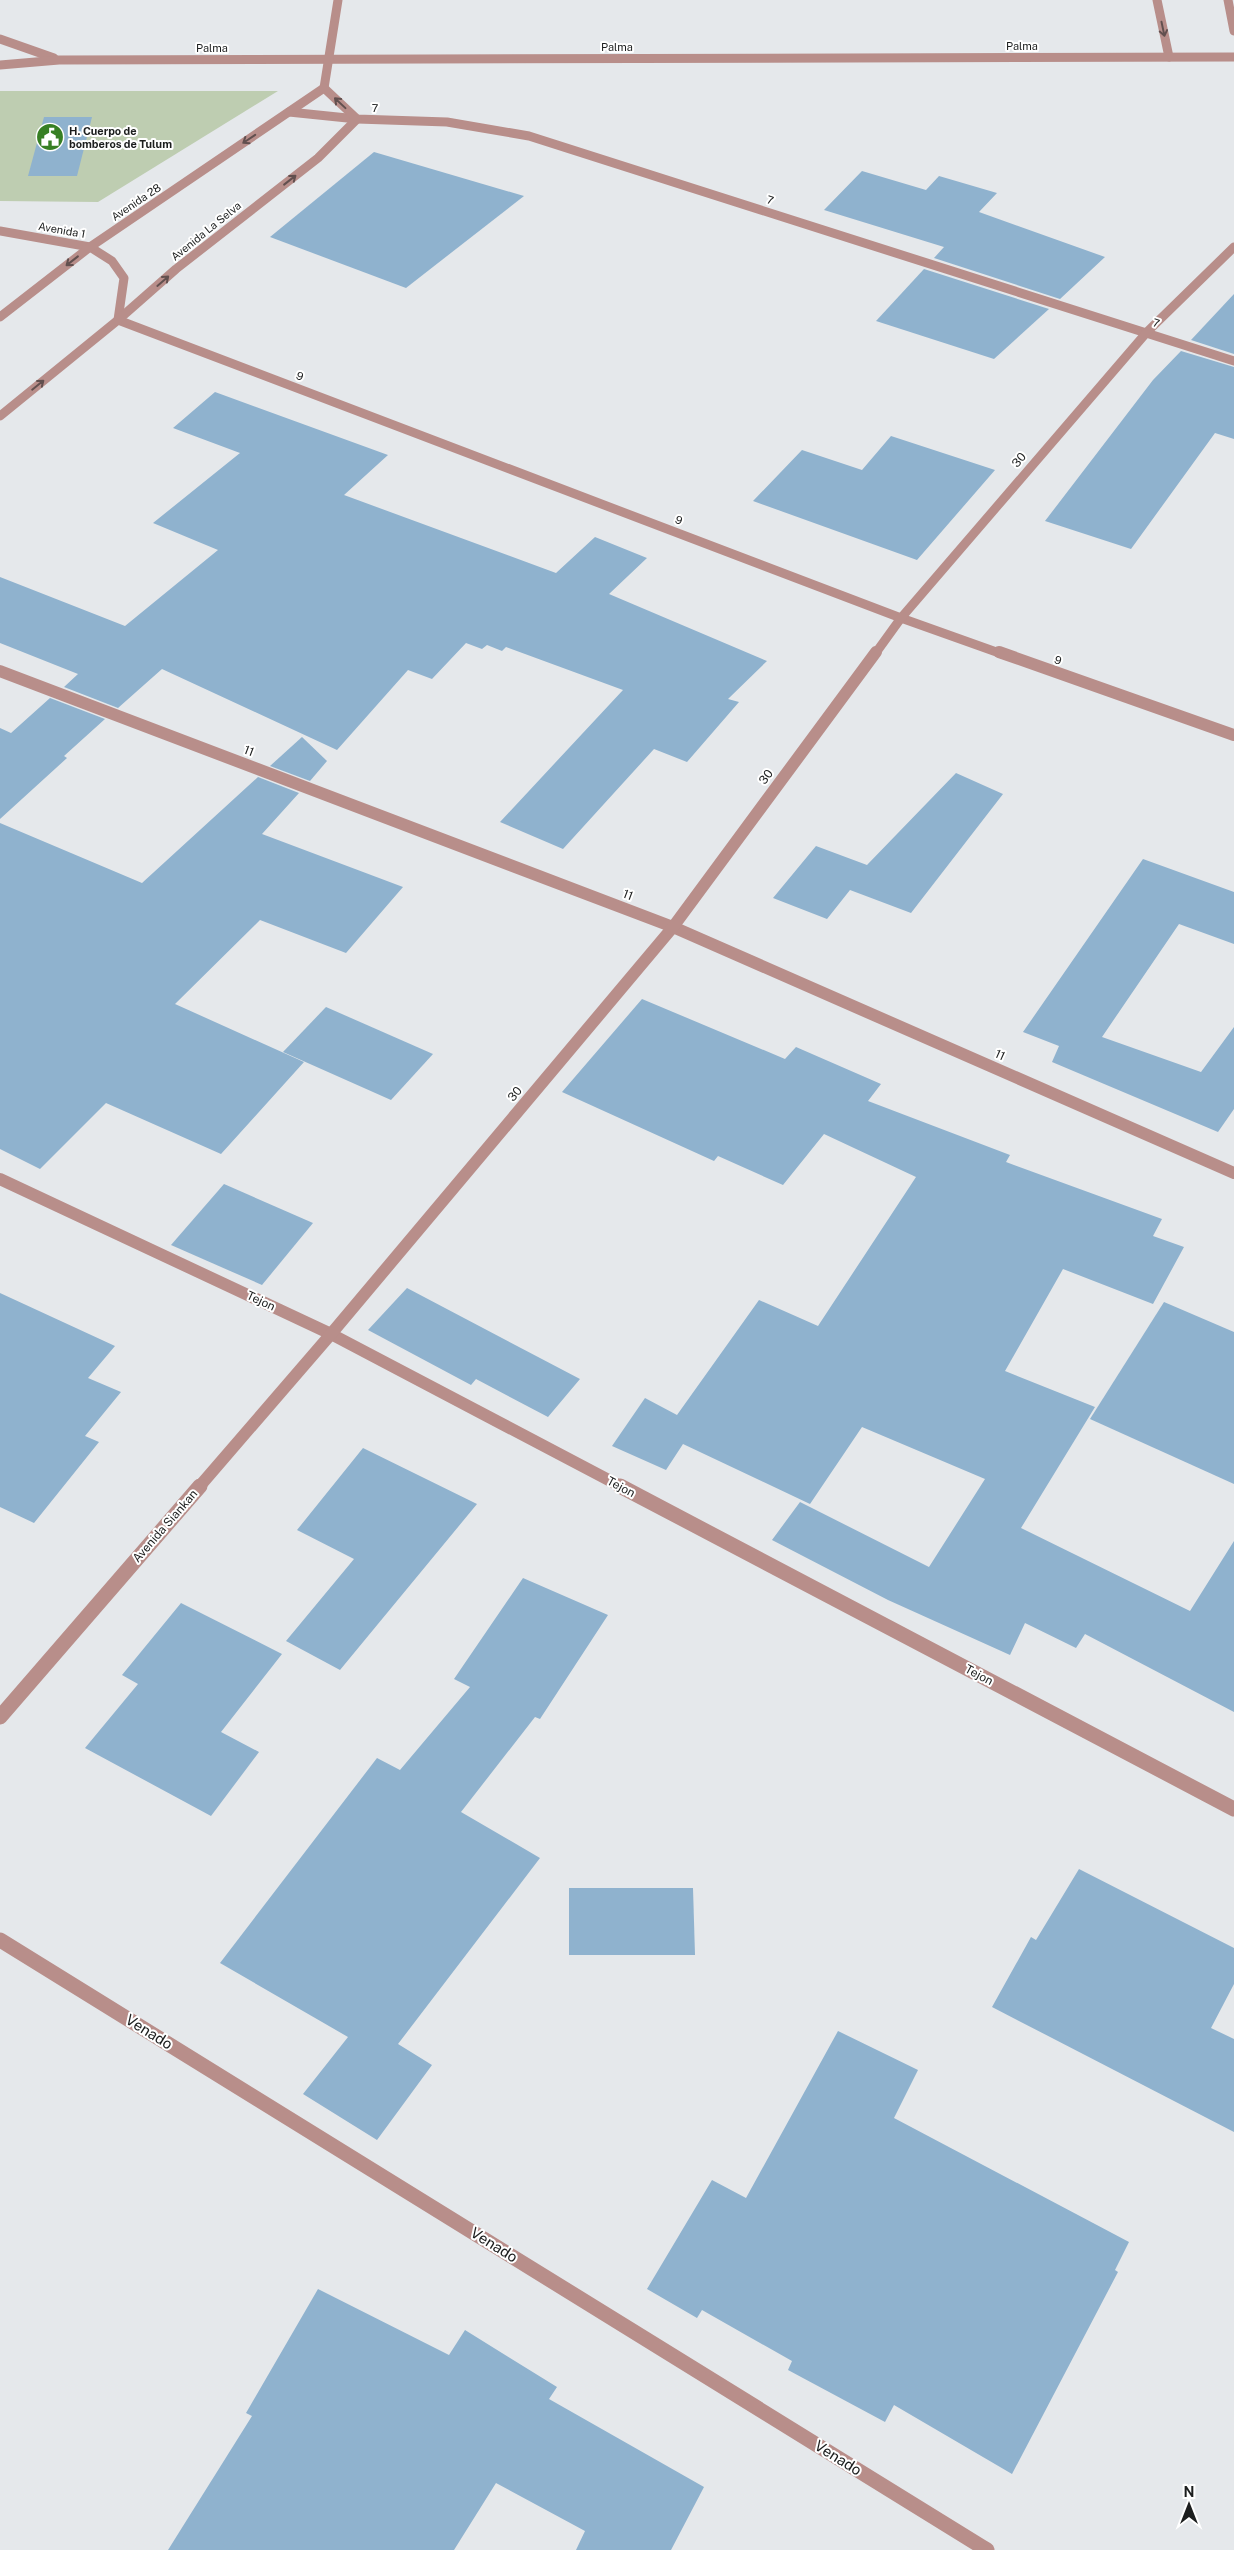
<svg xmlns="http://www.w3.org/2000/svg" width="1234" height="2550" font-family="'Public Sans',sans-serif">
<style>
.green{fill:#becdb1}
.building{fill:#8fb2ce}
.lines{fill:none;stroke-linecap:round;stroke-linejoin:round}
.minor-far2{stroke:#b88e8a;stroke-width:9}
.minor-far1{stroke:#b88e8a;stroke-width:12}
.minor{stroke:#b88e8a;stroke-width:15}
.oneway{stroke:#62504f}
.labels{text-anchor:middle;stroke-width:4;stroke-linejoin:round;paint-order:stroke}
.far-street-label{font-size:11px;fill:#1c1e1e;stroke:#fff}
.far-poi-label{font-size:11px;font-weight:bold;fill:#1c1e1e;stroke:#fff;text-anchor:start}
.street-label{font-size:12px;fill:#1c1e1e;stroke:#fff}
.near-street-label{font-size:15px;fill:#1c1e1e;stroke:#fff}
</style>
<rect width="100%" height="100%" fill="#e5e8eb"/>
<!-- green -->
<polygon class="green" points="0,91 278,91 98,202 0,201"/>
<!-- building -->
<g class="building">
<polygon points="44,117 92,117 77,176 28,176"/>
<polygon points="374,152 524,196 406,288 270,237"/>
<polygon points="862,171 926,190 939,176 997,193 979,212 1105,257 1060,299 934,258 944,247 824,210"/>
<polygon points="924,269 1049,309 994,359 876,321"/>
<polygon points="1234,294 1234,354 1191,340"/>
<polygon points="1181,351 1234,367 1234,439 1215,433 1131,549 1045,521 1153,380"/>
<polygon points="215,392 388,455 344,495 556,573 595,537 647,558 609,594 767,661 728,699 739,702 687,762 654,749 563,849 500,822 623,690 506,647 502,651 487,645 482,649 466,643 432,679 408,670 337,750 162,669 118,708 64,687 78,674 0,643 0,577 125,626 218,550 153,523 240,453 173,428"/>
<polygon points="891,436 995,470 917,560 753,501 802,450 862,470"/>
<polygon points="50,698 105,719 64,756 67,758 0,819 0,728 11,733"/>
<polygon points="302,737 327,761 310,781 270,766"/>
<polygon points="956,773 1003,794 911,913 850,890 827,919 773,898 816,846 867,865"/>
<polygon points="258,777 299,793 262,834 403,887 346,953 260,920 175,1004 304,1062 221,1154 106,1103 40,1169 0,1149 0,823 142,883"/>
<polygon points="1143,859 1234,892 1234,944 1179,924 1102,1037 1201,1072 1234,1027 1234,1109 1218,1132 1052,1062 1059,1046 1023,1032"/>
<polygon points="642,999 785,1059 796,1047 881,1084 868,1101 1010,1155 1006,1162 1162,1219 1153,1236 1184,1247 1153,1304 1063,1269 1005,1371 1095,1407 1021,1528 1190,1611 1234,1541 1234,1712 1085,1634 1076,1648 1025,1623 1010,1655 888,1600 772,1540 800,1502 929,1567 985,1479 862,1427 810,1504 683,1444 666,1470 612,1446 645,1398 677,1415 759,1300 818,1326 916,1177 824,1134 783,1185 718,1156 714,1161 562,1092"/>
<polygon points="326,1007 433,1054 391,1100 283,1052"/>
<polygon points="224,1184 313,1223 262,1285 171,1245"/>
<polygon points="407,1288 580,1379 548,1417 476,1379 471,1385 368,1330"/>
<polygon points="0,1293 115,1346 88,1378 121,1392 85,1436 99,1442 34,1523 0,1507"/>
<polygon points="1164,1302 1234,1332 1234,1484 1090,1419"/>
<polygon points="363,1448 477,1504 340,1670 286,1641 354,1559 297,1530"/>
<polygon points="523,1578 608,1615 540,1719 535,1717 461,1812 540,1858 398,2044 432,2065 377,2140 303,2094 348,2037 220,1963 377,1758 400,1770 470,1687 454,1679"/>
<polygon points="181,1603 282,1654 221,1732 259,1752 211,1816 85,1748 138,1684 122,1675"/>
<polygon points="1079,1869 1234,1948 1234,1984 1211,2028 1234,2039 1234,2132 992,2007 1031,1937 1036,1940"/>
<polygon points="569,1888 693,1888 695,1955 569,1955"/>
<polygon points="838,2031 918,2070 894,2118 1129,2242 1115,2270 1118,2272 1012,2474 894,2405 885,2422 788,2370 792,2361 702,2310 697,2318 647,2289 712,2180 746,2198"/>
<polygon points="318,2289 449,2355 465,2330 557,2387 549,2399 704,2487 671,2550 576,2550 585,2531 496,2483 454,2550 168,2550 252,2416 246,2413"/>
</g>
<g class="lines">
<!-- minor-far2 -->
<g class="minor-far2">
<polyline points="1157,0 1169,57"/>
<polyline points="1228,0 1234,31"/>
<polyline points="0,39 54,58"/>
<polyline points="0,65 59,60 1234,57"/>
<polyline points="324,88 338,0"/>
<polyline points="289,112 357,119 447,122 529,136 1234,361"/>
<polyline points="0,231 90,247 112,261 124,278 118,320 901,618 1002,654"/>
<polyline points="0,317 90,247 324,88"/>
<polyline points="0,416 118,320 176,269 318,158 357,119 324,88"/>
<polyline points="875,654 901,618 1147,332 1234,247"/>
</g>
<!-- minor-far1 -->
<g class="minor-far1">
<polyline points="999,652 1234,735"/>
<polyline points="0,671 673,927 1234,1173"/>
<polyline points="0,1179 331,1334 622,1487"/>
<polyline points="199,1487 331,1334 673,927 876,652"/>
</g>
<!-- minor -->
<g class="minor">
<polyline points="620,1486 1234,1809"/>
<polyline points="0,1717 200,1486"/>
<polyline points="0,1940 987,2550"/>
</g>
</g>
<!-- one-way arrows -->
<defs><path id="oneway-shaft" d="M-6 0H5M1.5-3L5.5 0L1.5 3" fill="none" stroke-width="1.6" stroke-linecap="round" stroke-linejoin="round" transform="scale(1.25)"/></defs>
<g class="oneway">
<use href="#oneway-shaft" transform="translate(1163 29) rotate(78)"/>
<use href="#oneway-shaft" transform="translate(340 103) rotate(-137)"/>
<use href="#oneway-shaft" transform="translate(249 139) rotate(146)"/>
<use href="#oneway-shaft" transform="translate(290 180) rotate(-38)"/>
<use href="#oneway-shaft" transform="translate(72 261) rotate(142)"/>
<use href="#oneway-shaft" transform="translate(163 281) rotate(-41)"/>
<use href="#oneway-shaft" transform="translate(38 385) rotate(-39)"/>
</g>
<!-- icons -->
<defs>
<g id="civic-disc" transform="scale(1.4375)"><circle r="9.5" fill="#377f24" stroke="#fff"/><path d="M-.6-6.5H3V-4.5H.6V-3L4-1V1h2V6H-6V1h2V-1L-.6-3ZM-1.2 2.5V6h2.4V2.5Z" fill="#fff"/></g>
</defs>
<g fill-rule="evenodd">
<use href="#civic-disc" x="50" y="137"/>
</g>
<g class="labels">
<!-- far-street labels -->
<g class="far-street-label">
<text x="1022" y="50">Palma</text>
<text x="617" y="51">Palma</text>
<text x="212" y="52">Palma</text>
<text transform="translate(375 108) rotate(2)" y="4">7</text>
<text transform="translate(770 200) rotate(18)" y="4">7</text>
<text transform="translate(136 202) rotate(-34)" y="4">Avenida 28</text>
<text transform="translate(62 230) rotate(10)" y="4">Avenida 1</text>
<text transform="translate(206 231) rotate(-39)" y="4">Avenida La Selva</text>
<text transform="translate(1156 323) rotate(18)" y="4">7</text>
<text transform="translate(300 376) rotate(21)" y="4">9</text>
<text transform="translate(679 520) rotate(21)" y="4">9</text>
<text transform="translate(1058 660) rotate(19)" y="4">9</text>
</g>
<!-- far-poi labels -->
<g class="far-poi-label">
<text x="69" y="135">H. Cuerpo de<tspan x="69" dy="13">bomberos de Tulum</tspan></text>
</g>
<!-- street labels -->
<g class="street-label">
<text transform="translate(1019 460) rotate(-49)" y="4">30</text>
<text transform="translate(249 751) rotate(21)" y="4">11</text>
<text transform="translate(766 777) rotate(-53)" y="4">30</text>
<text transform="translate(628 895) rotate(21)" y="4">11</text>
<text transform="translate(1000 1055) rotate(24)" y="4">11</text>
<text transform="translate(515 1094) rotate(-50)" y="4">30</text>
<text transform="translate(261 1301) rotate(25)" y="4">Tejon</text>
<text transform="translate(621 1487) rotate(28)" y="4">Tejon</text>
<text transform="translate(165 1526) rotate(-49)" y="4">Avenida Siankan</text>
<text transform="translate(979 1675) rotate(28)" y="4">Tejon</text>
</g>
<!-- near-street labels -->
<g class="near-street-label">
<text transform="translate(149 2032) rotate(32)" y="5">Venado</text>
<text transform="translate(494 2245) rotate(32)" y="5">Venado</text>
<text transform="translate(838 2458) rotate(32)" y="5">Venado</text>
</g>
</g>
<!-- north arrow -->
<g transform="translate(1189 2505)" stroke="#ffffff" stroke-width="4" paint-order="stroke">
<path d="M0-4L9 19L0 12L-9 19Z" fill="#1c1e1e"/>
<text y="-8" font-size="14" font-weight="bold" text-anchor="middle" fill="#1c1e1e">N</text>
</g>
</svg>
